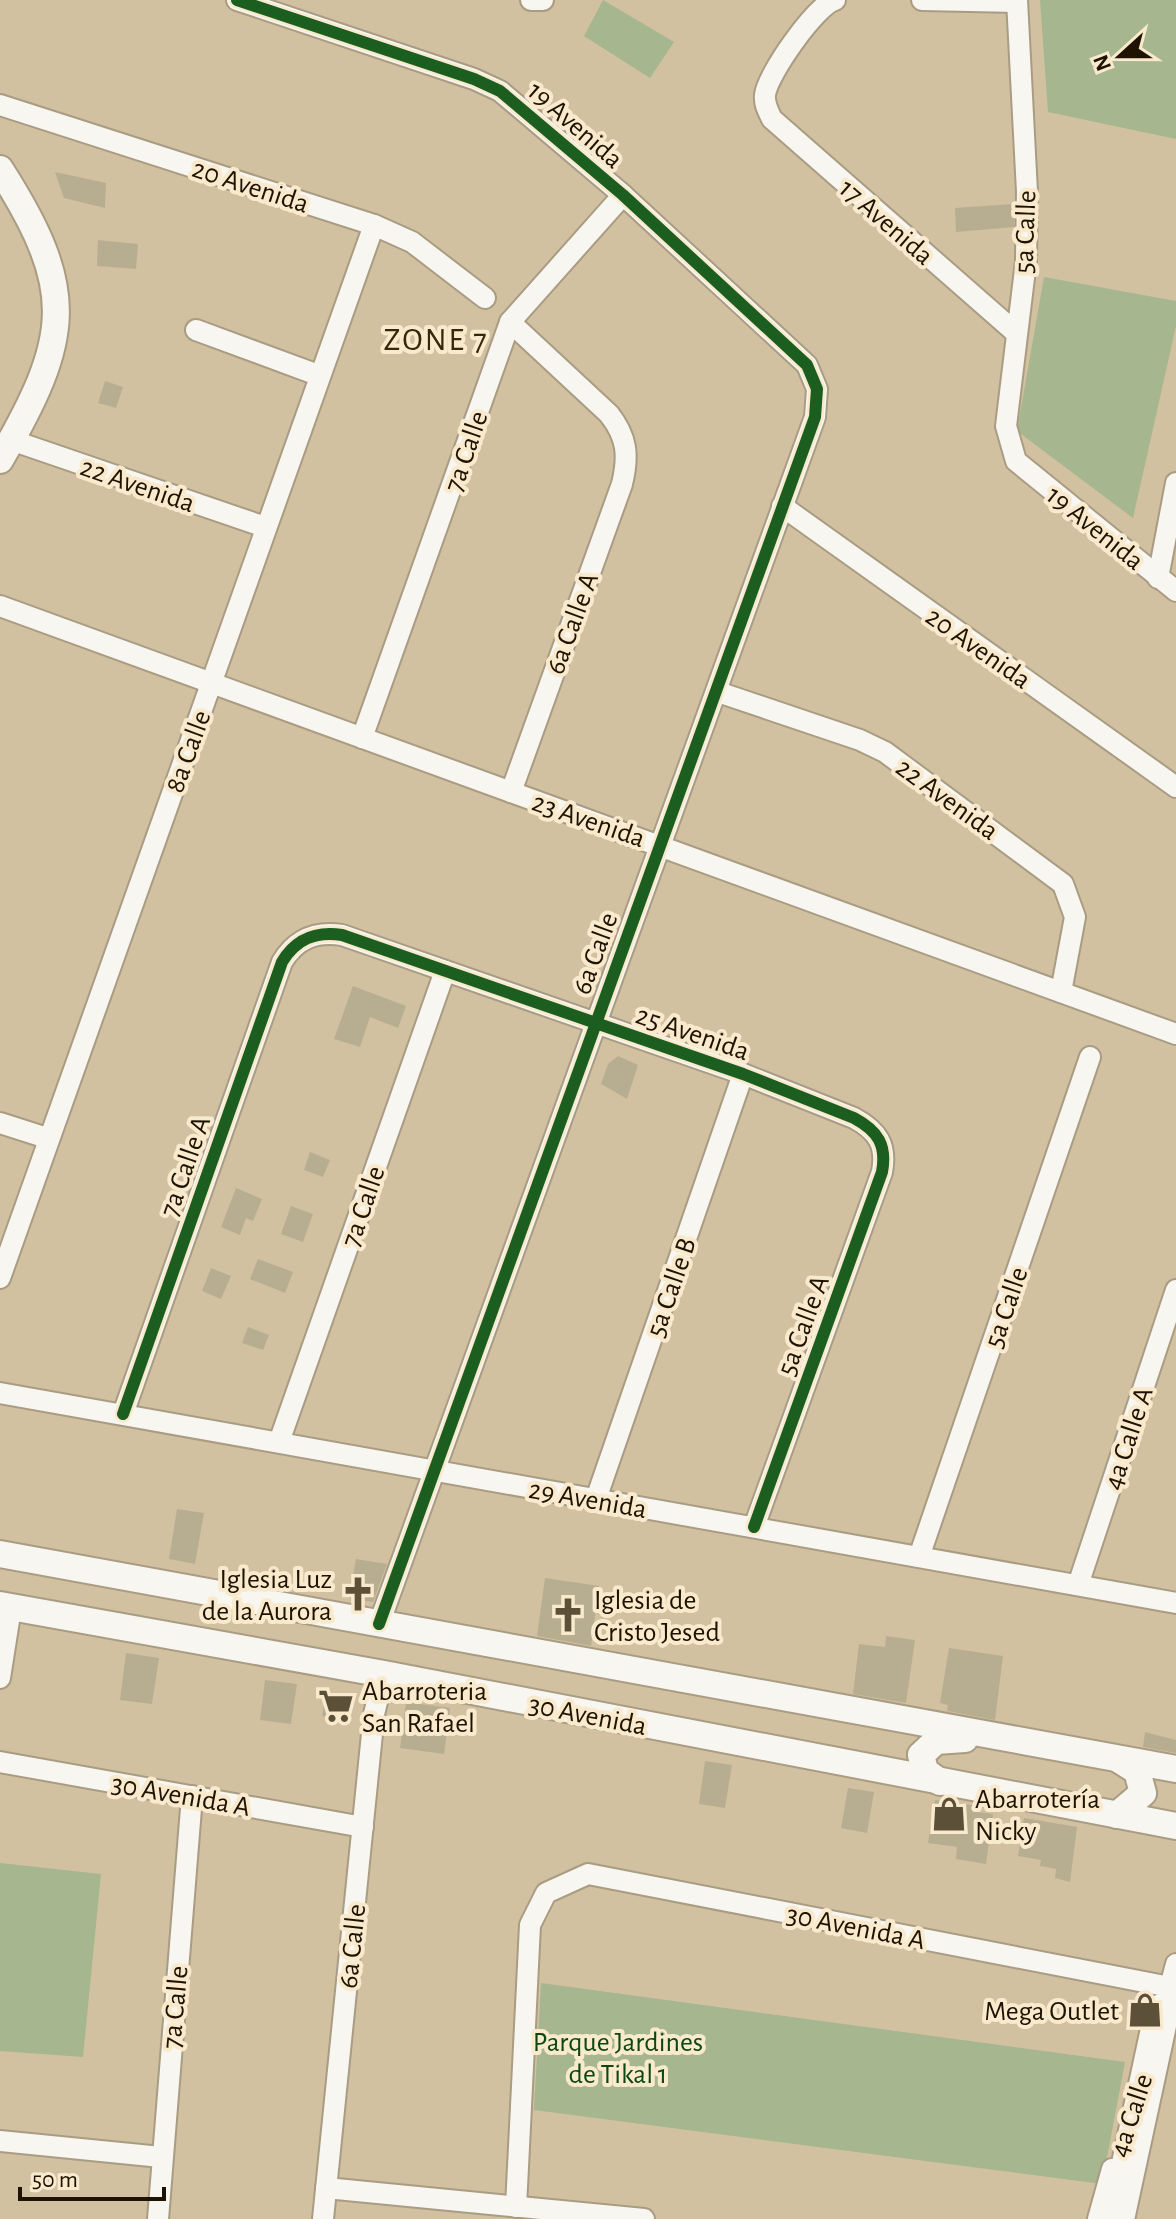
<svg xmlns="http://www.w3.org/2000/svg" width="1176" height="2219" font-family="'Alegreya Sans',sans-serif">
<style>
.green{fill:#a6b68f}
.building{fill:#b7ae91}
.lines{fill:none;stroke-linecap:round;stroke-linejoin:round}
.minor-casing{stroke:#a99c83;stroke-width:24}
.tertiary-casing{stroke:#a99c83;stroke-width:30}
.trunk-casing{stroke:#a99c83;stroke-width:38}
.minor{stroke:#f8f6f1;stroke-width:20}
.tertiary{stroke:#f8f6f1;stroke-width:26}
.trunk{stroke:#f8f6f1;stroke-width:34}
.cycleway-casing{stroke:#f9eace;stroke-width:17}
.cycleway{stroke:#1b5e20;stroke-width:12}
.labels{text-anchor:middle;stroke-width:8;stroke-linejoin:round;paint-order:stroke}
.street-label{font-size:28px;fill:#1e1300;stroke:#f9eace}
.poi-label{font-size:28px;fill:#1e1300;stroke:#f9eace;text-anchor:start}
.park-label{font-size:28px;fill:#0b4810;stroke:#f9eace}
.quarter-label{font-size:32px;letter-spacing:2px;fill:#36280a;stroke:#f9eace}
</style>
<rect width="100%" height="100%" fill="#d1c1a1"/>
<!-- green -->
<g class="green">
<polygon points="603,0 674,42 650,78 584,36"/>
<polygon points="1040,0 1176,0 1176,139 1048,112"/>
<polygon points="1044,277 1176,301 1176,326 1133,518 1017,431"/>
<polygon points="0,1863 101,1874 83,2057 0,2051"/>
<polygon points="541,1983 1125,2062 1102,2184 534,2110"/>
</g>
<!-- building -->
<g class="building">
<polygon points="55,172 106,183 105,208 64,198"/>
<polygon points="1014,204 1014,227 956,232 955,208"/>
<polygon points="98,240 138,244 136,269 97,266"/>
<polygon points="105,381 123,387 116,408 98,403"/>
<polygon points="353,986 406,1006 398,1028 370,1017 360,1047 334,1039"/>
<polygon points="618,1056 638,1065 627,1099 601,1084 608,1064"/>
<polygon points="310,1152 330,1160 323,1177 304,1170"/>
<polygon points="236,1188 262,1199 253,1221 246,1218 240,1235 221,1227"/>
<polygon points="291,1206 313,1214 303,1242 281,1234"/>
<polygon points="258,1259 293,1272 285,1293 250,1279"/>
<polygon points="211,1268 231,1276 221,1299 202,1291"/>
<polygon points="248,1327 269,1335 263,1350 242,1343"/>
<polygon points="177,1509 204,1513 195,1564 169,1559"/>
<polygon points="356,1559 387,1564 373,1602 349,1598"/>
<polygon points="545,1578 599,1586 591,1646 537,1636"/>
<polygon points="886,1636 915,1640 906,1703 853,1694 859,1644 885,1647"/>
<polygon points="949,1648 1003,1656 995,1720 947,1711 948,1705 940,1703"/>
<polygon points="126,1653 159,1658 152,1704 120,1700"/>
<polygon points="265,1680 297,1684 291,1724 260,1720"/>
<polygon points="326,1693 350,1697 346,1720 322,1716"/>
<polygon points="406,1702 450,1708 444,1754 400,1748"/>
<polygon points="1145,1732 1176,1740 1176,1753 1143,1747"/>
<polygon points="705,1761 732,1765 725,1808 699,1804"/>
<polygon points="848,1788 874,1792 867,1833 841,1828"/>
<polygon points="935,1800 978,1806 977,1812 993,1814 986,1864 956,1859 957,1847 928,1843"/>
<polygon points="1024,1818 1077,1827 1070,1882 1055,1878 1056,1869 1040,1866 1041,1860 1018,1856"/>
</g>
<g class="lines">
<!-- minor casing -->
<g class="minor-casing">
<g id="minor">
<polyline points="237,0 474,79 500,91 623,195 807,365 817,389 815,417 379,1624"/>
<polyline points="531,0 543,0"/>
<path d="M835,0C816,5 767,75 765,95C764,104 768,111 772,119L1015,332"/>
<polyline points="922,0 1017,2"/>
<polyline points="1017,0 1027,192 1026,261 1006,426 1016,461 1176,591"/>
<polyline points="0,105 374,225 412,242 485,298"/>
<path d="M510,322L609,414C627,437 629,455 622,484L511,792"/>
<polyline points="196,330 318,375"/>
<polyline points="11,440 265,527"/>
<polyline points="782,506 1176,787"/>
<polyline points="1158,578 1176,483"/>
<polyline points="0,606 1176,1034"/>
<polyline points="718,692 860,740 885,752 1063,884 1075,917 1061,992"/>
<polyline points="362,738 510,322 623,195"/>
<polyline points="0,1123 47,1138"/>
<polyline points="0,1278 374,225"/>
<polyline points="0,1393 1176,1603"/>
<path d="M123,1414L282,962C296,939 315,931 342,935L743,1074L854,1118C878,1131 887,1145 882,1172L754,1527"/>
<polyline points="279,1442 445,971"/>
<polyline points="596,1499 743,1074"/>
<polyline points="919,1557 1090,1057"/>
<polyline points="1078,1585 1176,1290"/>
<polyline points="0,1678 11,1608"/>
<polyline points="0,1762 363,1827"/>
<polyline points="1167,1998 1176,1964"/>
<polyline points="0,2141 161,2157"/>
<polyline points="326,2188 644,2219"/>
<polyline points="516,2207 530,1925 546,1893 588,1874 1170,1987"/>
<polyline points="158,2219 192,1796"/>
<polyline points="323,2219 374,1714 384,1674"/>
<polyline points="1098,2219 1112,2169"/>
</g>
</g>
<!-- tertiary casing -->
<g class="tertiary-casing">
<g id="tertiary">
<path d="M0,169C78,291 71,337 0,460"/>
<polyline points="0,1554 1176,1769"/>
<polyline points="0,1605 384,1674 1176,1826"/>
<polyline points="940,1782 925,1771 921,1755 936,1741 965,1739"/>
<polyline points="1117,1815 1143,1793 1137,1771 1118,1759"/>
</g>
</g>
<!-- trunk casing -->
<g class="trunk-casing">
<polyline id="trunk" points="1117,2219 1162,2011"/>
</g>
<!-- minor -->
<use href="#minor" class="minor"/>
<!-- tertiary -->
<use href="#tertiary" class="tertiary"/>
<!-- trunk -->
<use href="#trunk" class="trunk"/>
<!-- cycleway casing -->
<g class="cycleway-casing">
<g id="cycleway">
<polyline points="237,0 474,79 500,91 623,195 807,365 817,389 815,417 379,1624"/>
<path d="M123,1414L282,962C296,939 315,931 342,935L743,1074L854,1118C878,1131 887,1145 882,1172L754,1527"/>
</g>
</g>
<!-- cycleway -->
<use href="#cycleway" class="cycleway"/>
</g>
<!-- icons -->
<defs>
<g id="church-bare" transform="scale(2.76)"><path d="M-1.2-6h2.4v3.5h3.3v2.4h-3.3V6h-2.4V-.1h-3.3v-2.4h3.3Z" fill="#5d5038" stroke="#f9eace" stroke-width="2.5" paint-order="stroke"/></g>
<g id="supermarket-bare" transform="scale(2.76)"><path d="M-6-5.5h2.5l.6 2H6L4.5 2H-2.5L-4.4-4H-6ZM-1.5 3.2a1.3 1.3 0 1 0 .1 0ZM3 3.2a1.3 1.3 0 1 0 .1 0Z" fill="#5d5038" stroke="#f9eace" stroke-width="2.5" paint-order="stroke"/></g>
<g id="shop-bare" transform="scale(2.76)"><path d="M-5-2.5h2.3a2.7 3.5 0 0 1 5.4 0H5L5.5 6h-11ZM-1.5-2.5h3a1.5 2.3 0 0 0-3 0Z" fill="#5d5038" stroke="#f9eace" stroke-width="2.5" paint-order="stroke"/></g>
</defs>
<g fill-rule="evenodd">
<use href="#church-bare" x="358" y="1594"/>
<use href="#church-bare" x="568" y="1615"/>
<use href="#supermarket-bare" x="336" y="1706"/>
<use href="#shop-bare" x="949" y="1814"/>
<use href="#shop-bare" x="1145" y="2010"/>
</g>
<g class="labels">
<!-- street labels -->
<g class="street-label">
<text transform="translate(576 124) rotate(41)" y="10">19 Avenida</text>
<text transform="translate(251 185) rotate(18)" y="10">20 Avenida</text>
<text transform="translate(887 221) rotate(41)" y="10">17 Avenida</text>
<text transform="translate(1024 232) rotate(-88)" y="10">5a Calle</text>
<text transform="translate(465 451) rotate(-71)" y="10">7a Calle</text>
<text transform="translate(138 484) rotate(19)" y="10">22 Avenida</text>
<text transform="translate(1096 527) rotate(39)" y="10">19 Avenida</text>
<text transform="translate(571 623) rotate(-70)" y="10">6a Calle A</text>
<text transform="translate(979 647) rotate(35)" y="10">20 Avenida</text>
<text transform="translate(187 751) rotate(-70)" y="10">8a Calle</text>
<text transform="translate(948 798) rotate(36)" y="10">22 Avenida</text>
<text transform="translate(589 819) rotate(19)" y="10">23 Avenida</text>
<text transform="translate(594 953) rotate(-70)" y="10">6a Calle</text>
<text transform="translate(693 1032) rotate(19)" y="10">25 Avenida</text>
<text transform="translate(184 1166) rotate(-71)" y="10">7a Calle A</text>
<text transform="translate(362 1206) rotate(-71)" y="10">7a Calle</text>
<text transform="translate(670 1287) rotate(-71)" y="10">5a Calle B</text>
<text transform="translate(1005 1307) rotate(-71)" y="10">5a Calle</text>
<text transform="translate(802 1325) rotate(-70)" y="10">5a Calle A</text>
<text transform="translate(1127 1438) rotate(-72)" y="10">4a Calle A</text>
<text transform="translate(588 1498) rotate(10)" y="10">29 Avenida</text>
<text transform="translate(588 1714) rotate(11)" y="10">30 Avenida</text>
<text transform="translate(181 1794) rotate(10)" y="10">30 Avenida A</text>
<text transform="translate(856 1926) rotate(11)" y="10">30 Avenida A</text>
<text transform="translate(351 1946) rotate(-84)" y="10">6a Calle</text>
<text transform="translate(174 2007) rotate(-85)" y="10">7a Calle</text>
<text transform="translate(1130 2115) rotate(-72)" y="10">4a Calle</text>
</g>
<!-- poi labels -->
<g class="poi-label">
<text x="332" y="1588" text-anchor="end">Iglesia Luz<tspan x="332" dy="32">de la Aurora</tspan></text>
<text x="594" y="1609">Iglesia de<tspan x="594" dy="32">Cristo Jesed</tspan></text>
<text x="362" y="1700">Abarroteria<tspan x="362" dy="32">San Rafael</tspan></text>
<text x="975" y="1808">Abarrotería<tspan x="975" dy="32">Nicky</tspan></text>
<text x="1119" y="2020" text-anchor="end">Mega Outlet</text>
</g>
<!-- park labels -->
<g class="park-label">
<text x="618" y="2051">Parque Jardines<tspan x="618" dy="32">de Tikal 1</tspan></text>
</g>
<!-- quarter labels -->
<g class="quarter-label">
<text x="436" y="350">ZONE 7</text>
</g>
</g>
<!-- north arrow -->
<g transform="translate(1120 56) rotate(249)" stroke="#f9eace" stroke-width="6" paint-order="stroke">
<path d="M0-6L14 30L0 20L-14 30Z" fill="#1e1300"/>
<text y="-12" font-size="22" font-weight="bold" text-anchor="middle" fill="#1e1300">N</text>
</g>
<!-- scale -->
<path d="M20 2187v12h144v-12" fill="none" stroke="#1e1300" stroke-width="4"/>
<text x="32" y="2187" font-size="24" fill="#1e1300" stroke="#f9eace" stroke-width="6" paint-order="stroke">50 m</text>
</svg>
